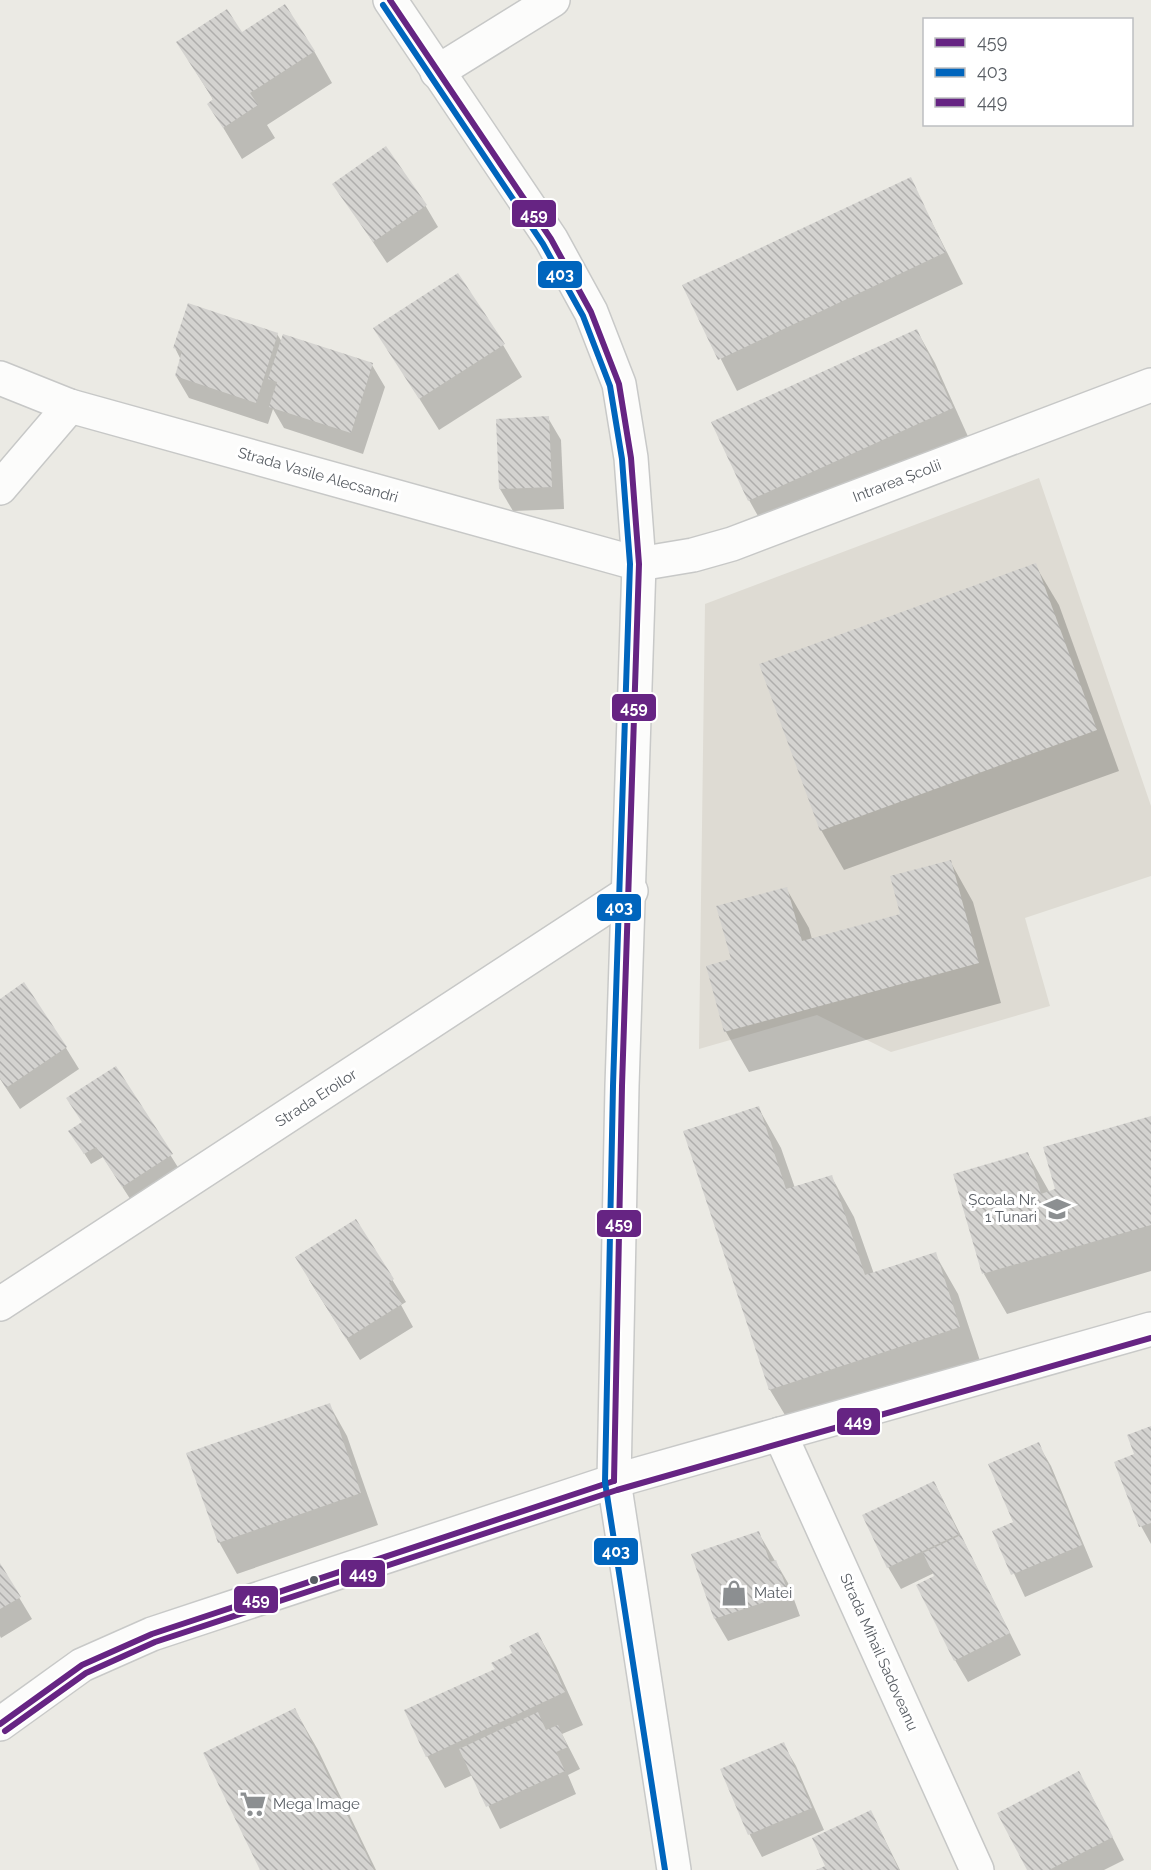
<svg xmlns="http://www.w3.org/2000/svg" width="1151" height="1870" font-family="Raleway,sans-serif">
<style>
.education{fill:#dedbd3}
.shadow{fill:#0003}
.building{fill:url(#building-back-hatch)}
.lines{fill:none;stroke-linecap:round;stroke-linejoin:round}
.minor-casing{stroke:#c7c8c7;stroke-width:36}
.secondary-casing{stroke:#c8c9c8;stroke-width:36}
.minor{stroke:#fcfcfb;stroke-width:33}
.secondary{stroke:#fcfcfb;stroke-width:33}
.bus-1-casing{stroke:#fff;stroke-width:10}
.bus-2-casing{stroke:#fff;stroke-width:10}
.bus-3-casing{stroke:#fff;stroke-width:10}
.bus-1{stroke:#662483;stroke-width:6}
.bus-2{stroke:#0065bd;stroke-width:6}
.bus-3{stroke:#662483;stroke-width:6}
.bus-dot{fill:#595e64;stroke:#fff;stroke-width:2}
.labels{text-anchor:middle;stroke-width:6;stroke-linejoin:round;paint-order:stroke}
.street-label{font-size:15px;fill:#595e64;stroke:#fff}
.poi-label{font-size:15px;fill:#595e64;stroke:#fff;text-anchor:start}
.line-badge{stroke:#fff;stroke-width:2}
.badge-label{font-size:16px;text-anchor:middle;font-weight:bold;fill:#fff}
</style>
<defs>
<pattern id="building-back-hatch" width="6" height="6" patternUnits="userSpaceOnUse" patternTransform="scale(1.5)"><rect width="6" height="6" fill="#d4d3d0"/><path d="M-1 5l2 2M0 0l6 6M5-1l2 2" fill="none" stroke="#afaeac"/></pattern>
</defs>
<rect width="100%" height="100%" fill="#ebeae4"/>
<!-- education -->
<polygon class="education" points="1039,478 1151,806 1151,876 1025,918 1050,1006 891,1052 817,1015 699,1049 705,604"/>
<!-- shadow -->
<g class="shadow">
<polygon points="241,34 314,51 332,83 267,125 275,138 242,159 209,104 214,101 178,43"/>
<polygon points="910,179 963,284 737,391 684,286"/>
<polygon points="334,184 425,205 438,227 387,263"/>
<polygon points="375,328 503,345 522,377 439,430"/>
<polygon points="917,331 935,363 970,441 767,532 749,500"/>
<polygon points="277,334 282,342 372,365 385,387 363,454 284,428 273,409 268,424 189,398 176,376 181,360 175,348"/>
<polygon points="548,418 561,440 564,509 513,511 500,489 497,420"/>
<polygon points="1035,565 1059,605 1119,771 844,870 821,830"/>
<polygon points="950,861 973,902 1001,1003 749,1072 726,1032 708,968 733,960 786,888 809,928 812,939 902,915"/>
<polygon points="0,1001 66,1048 79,1069 20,1109 0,1079"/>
<polygon points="116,1068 184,1177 136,1208 103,1157 91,1164 77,1142 87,1128 68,1098"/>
<polygon points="758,1107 781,1148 795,1188 831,1176 854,1217 874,1274 935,1254 958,1294 982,1367 794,1430 770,1390 685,1132"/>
<polygon points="1151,1117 1151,1271 1007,1314 984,1274 1028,1154 1050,1193 1057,1190"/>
<polygon points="356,1221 406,1302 401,1305 413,1327 360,1360 309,1280"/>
<polygon points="329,1404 347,1436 378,1525 237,1574 219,1542"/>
<polygon points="1151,1427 1151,1544 1141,1526 1136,1455"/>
<polygon points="1038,1444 1051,1466 1093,1567 1025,1597 994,1531 1015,1522"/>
<polygon points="934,1482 1021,1655 968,1682 955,1660 934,1573 901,1589 888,1567"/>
<polygon points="758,1532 788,1583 800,1616 728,1641 715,1619 693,1555"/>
<polygon points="0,1566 32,1619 1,1638 0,1636"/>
<polygon points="538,1634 556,1666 583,1725 562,1734 580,1769 568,1775 576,1794 500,1829 473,1775 445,1788 427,1756 497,1669"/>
<polygon points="295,1710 318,1750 376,1870 262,1870"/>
<polygon points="783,1744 796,1766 824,1830 762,1857 750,1835 722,1770"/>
<polygon points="1091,1795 1124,1860 1104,1870 1029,1870"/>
<polygon points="871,1812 900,1870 819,1870 827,1866"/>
</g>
<!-- building -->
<g class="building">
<polygon points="285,4 315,51 250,93 258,105 223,128 207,104 213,99 176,42 227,9 242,32"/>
<polygon points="386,146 427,205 373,242 332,184"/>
<polygon points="911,177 946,252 718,360 682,285"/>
<polygon points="458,273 505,344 419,399 373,328"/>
<polygon points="188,303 278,333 256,403 175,376 182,351 173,348"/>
<polygon points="917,329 953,408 748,501 711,422"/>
<polygon points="283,334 373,363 351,433 269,407 277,382 268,379"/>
<polygon points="549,416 552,487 499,489 496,419"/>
<polygon points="1036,563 1097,730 820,831 759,664"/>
<polygon points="951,860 979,963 724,1032 706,966 731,959 716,906 787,887 802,941 900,914 890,876"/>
<polygon points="24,982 67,1047 6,1088 0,1078 0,999"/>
<polygon points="116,1066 173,1154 122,1187 96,1147 84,1154 68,1131 82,1122 66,1098"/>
<polygon points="759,1106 786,1189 832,1175 865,1275 936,1252 960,1327 769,1390 683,1131"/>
<polygon points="1151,1116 1151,1225 982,1274 953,1174 1028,1152 1041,1194 1055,1189 1043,1147"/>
<polygon points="356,1219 394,1279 389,1283 402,1304 346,1339 295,1257"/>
<polygon points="330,1403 361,1493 218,1543 186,1453"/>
<polygon points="1151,1426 1151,1523 1139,1527 1114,1462 1134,1454 1127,1435"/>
<polygon points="1039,1442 1082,1545 1011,1575 992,1531 1013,1522 988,1464"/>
<polygon points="934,1481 959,1534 887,1568 862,1515"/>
<polygon points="759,1531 770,1562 776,1560 789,1594 714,1619 691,1554"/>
<polygon points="961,1535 1010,1633 954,1661 916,1585 934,1576 923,1553"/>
<polygon points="0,1563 21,1597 0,1609"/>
<polygon points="538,1632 565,1692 426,1757 404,1710 495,1669 491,1663 512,1653 509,1646"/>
<polygon points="295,1708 374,1870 260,1870 203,1753"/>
<polygon points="538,1712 546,1730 558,1725 568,1747 556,1752 565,1771 486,1807 459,1749"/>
<polygon points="784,1742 812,1808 748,1835 720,1769"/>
<polygon points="1079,1771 1113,1837 1049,1870 1027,1870 997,1813"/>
<polygon points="871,1810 899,1870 816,1870 825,1866 812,1838"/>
</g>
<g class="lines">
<!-- minor casing -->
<g class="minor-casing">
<g id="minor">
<polyline points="437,72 553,0"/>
<polyline points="0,378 70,406 639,564 693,555 732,544 1151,385"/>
<polyline points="0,488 70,406"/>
<polyline points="0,1304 631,891"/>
<polyline points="780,1434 977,1870"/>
</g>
</g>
<!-- secondary casing -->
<g class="secondary-casing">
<g id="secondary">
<polyline points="390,0 551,239 591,312 619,384 631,458 639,564 622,1086 614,1481 674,1870"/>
<polyline points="0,1724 82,1665 152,1634 614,1481 1151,1329"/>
</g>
</g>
<!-- minor -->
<use href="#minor" class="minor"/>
<!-- secondary -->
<use href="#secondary" class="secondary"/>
<!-- bus-1 casing -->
<g class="bus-1-casing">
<g id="bus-1">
<polyline points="390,0 551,239 591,312 619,384 631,458 639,564 622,1086 614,1481"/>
<polyline points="0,1724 82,1665 152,1634 614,1481"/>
</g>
</g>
<!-- bus-2 casing -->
<g class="bus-2-casing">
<polyline id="bus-2" points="383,5 543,244 583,316 610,386 622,459 630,564 613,1086 605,1482 665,1870"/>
</g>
<!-- bus-3 casing -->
<g class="bus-3-casing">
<polyline id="bus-3" points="5,1731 86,1673 155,1642 617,1490 1151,1338"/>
</g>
<!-- bus-1 -->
<use href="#bus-1" class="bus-1"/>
<!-- bus-2 -->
<use href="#bus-2" class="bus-2"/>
<!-- bus-3 -->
<use href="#bus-3" class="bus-3"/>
</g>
<!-- icons -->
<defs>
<g id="school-bare" transform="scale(2.07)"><path d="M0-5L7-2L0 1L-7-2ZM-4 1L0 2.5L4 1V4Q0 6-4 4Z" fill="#8c8f91" stroke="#fff" stroke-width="2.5" paint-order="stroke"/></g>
<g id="shop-bare" transform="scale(2.07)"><path d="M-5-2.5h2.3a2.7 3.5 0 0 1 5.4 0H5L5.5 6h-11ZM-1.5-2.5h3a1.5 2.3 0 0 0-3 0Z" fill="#8c8f91" stroke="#fff" stroke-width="2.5" paint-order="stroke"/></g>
<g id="supermarket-bare" transform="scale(2.07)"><path d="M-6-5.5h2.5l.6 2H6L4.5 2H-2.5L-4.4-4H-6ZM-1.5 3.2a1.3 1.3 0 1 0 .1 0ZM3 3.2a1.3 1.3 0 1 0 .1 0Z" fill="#8c8f91" stroke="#fff" stroke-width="2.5" paint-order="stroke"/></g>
</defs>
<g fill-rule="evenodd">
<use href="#school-bare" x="1057" y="1209"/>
<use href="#shop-bare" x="734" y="1593"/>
<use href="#supermarket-bare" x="253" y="1804"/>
</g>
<!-- markers -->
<circle class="bus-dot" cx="314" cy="1580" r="5"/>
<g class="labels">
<!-- street labels -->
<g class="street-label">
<text transform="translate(318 475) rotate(16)" y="5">Strada Vasile Alecsandri</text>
<text transform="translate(897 481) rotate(-21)" y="5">Intrarea Școlii</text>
<text transform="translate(316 1098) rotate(-33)" y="5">Strada Eroilor</text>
<text transform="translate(879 1652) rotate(66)" y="5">Strada Mihail Sadoveanu</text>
</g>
<!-- poi labels -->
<g class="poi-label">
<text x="1037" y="1205" text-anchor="end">Școala Nr.<tspan x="1037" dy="17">1 Tunari</tspan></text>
<text x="754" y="1598">Matei</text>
<text x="273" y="1809">Mega Image</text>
</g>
</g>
<g class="line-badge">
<rect x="511" y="199" width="46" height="29" rx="6" fill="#662483"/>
<rect x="537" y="260" width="46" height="29" rx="6" fill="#0065bd"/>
<rect x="611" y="693" width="46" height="29" rx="6" fill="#662483"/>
<rect x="596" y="893" width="46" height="29" rx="6" fill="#0065bd"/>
<rect x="596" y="1209" width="46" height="29" rx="6" fill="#662483"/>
<rect x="836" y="1407" width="45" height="29" rx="6" fill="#662483"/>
<rect x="593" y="1537" width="46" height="29" rx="6" fill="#0065bd"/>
<rect x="340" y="1559" width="46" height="29" rx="6" fill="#662483"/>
<rect x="233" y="1585" width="46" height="29" rx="6" fill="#662483"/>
</g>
<g class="badge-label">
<text x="534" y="220">459</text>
<text x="560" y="280">403</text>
<text x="634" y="713">459</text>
<text x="619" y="913">403</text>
<text x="619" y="1229">459</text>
<text x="858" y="1427">449</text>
<text x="616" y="1557">403</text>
<text x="363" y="1579">449</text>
<text x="256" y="1605">459</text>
</g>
<!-- legend -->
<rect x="923" y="18" width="210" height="108" fill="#ffffff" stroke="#bdbfc1" stroke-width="1.5"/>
<rect x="935" y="38" width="30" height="9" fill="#662483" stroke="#bdbfc1" stroke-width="1.5"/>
<text x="977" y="48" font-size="18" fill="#595e64">459</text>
<rect x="935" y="68" width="30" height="9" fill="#0065bd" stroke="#bdbfc1" stroke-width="1.5"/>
<text x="977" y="78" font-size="18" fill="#595e64">403</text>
<rect x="935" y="98" width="30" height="9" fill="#662483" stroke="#bdbfc1" stroke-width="1.5"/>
<text x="977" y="108" font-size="18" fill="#595e64">449</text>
</svg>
